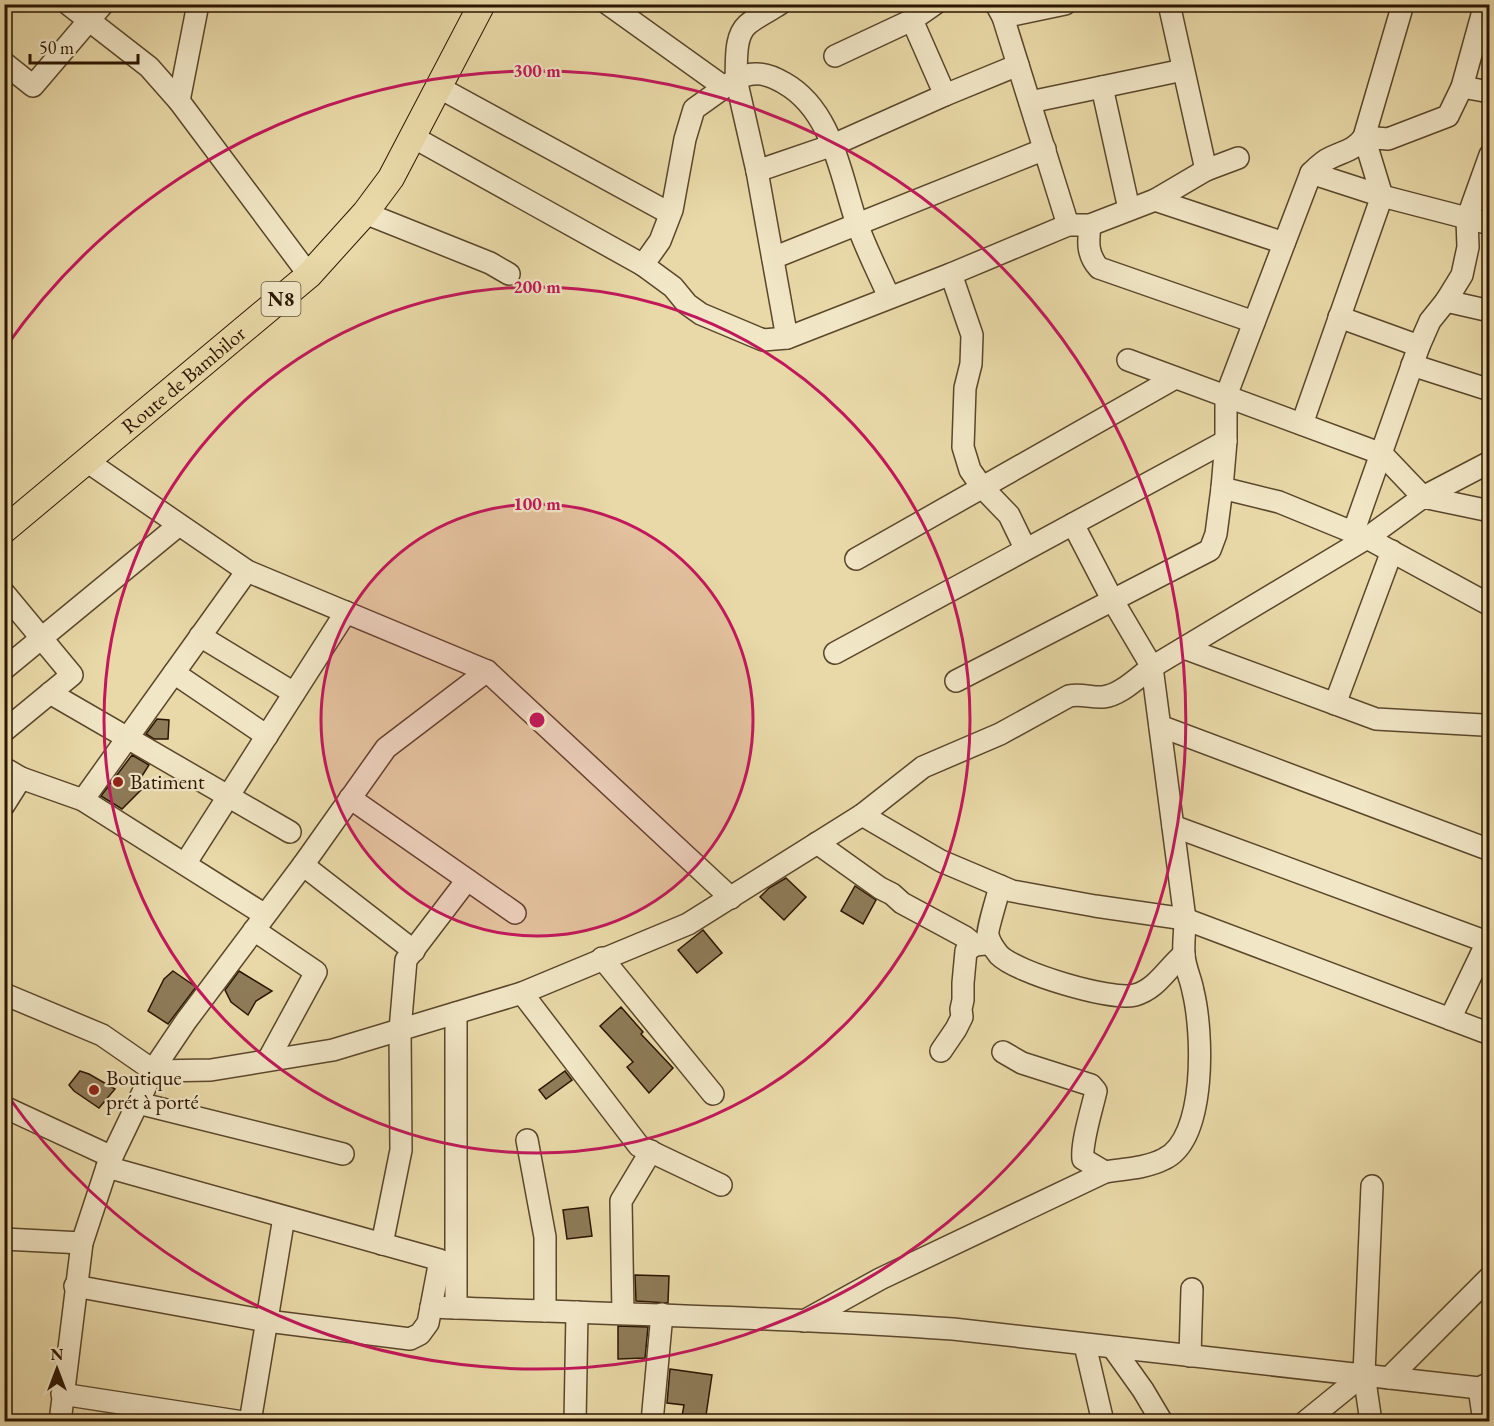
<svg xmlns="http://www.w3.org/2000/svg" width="1494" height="1426" font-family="'EB Garamond',serif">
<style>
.building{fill:#8e7b58;stroke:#2b1501;stroke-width:1.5}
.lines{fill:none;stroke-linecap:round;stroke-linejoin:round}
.minor-casing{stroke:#5a462b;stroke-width:24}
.major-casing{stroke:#2b1501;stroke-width:28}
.minor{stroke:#f1e6c6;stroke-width:21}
.major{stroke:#e9d9a8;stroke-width:26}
.ring{fill:none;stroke:#c2185b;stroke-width:3}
.poi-dot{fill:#8f2418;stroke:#f1e6c6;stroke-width:2}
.labels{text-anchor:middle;stroke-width:4.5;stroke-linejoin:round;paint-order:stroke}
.shield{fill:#f1e6c6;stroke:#66543c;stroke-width:1.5}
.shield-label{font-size:20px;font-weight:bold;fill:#2b1501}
.street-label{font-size:21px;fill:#2b1501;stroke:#f1e6c6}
.poi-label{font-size:21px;fill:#2b1501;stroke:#f1e6c6;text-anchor:start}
.centre{fill:#c2185b;stroke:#f1e6c6;stroke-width:3}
.ring-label{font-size:18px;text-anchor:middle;font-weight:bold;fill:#c2185b;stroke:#f1e6c6;stroke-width:4.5;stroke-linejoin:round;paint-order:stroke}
</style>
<rect width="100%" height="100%" fill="#e9d9a8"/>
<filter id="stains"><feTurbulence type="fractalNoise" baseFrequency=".00333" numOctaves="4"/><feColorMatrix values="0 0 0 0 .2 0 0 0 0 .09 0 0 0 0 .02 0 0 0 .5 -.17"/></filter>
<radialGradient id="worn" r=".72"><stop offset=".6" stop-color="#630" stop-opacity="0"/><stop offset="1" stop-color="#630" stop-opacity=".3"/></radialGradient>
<!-- building -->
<g class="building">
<polygon points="157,719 169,720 168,739 154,739 146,734"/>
<polygon points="132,755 149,765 135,787 141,790 122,809 101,796"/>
<polygon points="786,878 806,897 784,920 760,897 769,888"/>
<polygon points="855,886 876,900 863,924 841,911"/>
<polygon points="703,930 722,953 697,973 678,950"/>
<polygon points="173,971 196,987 168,1024 148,1011 164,979"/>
<polygon points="239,971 272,991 256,1001 248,1015 231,1002 225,990"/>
<polygon points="621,1007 643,1032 641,1034 673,1068 649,1093 627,1067 633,1062 600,1026"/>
<polygon points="80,1071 89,1074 115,1089 99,1108 74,1091 69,1085"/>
<polygon points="565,1071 572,1080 546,1099 539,1090"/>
<polygon points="588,1207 592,1236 567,1239 563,1210"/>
<polygon points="635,1275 669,1276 668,1303 636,1301"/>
<polygon points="618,1326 648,1327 645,1358 618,1359"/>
<polygon points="670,1369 712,1375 705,1422 681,1422 684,1405 667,1403"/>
</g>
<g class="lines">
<!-- minor casing -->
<g class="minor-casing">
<g id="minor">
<polyline points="68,4 149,67 179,101 309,275"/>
<polyline points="608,4 724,87"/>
<path d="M780,4C769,11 756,17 747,25C734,37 737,62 736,79L694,109L685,139L672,210L660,241L643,265L673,287L687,304L701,314L763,340L787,338L951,274L1068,225H1090L1155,200L1206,170L1238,158"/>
<polyline points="996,4 1003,17 1068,225"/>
<polyline points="1169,4 1206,170"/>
<path d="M1403,4L1364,137C1355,150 1344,151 1330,158C1323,161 1317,167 1311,173L1226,396V441L1222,488L1279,502L1367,538L1490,605"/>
<polyline points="1003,17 1065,4"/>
<polyline points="912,20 945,95"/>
<polyline points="835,56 912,20 935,4"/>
<polyline points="4,63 33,86 103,4"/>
<polyline points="1102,87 1129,209"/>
<polyline points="1462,87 1490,92"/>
<polyline points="440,88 669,213"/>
<polyline points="179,101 198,4"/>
<polyline points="1030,102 1183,70"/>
<polyline points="413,137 643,265"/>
<polyline points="757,171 833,145 945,95 1018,65"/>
<polyline points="1311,173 1382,196 1490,224"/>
<polyline points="1155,200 1284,243"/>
<polyline points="365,213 490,263 509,274"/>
<path d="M1090,225C1088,242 1087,255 1099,268L1254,322"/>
<polyline points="773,258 1045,149"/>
<polyline points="951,274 972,335 971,364 965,388 963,447 970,470 982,487 1009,515 1025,548"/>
<polyline points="1446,301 1490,311"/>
<polyline points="1339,317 1419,346"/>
<path d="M787,338L757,171L736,79C741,77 748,74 754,74C765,73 774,77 784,83C832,110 840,173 856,221C865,247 878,272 889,297"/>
<polyline points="1128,360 1382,454 1423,497 1490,462"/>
<polyline points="1412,365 1490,390"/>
<polyline points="1302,424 1382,196 1364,137 1388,139 1448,116 1462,87 1485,4"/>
<polyline points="88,462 247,571 487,671 731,898"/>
<polyline points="1353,533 1419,346 1430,321 1446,301 1462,275 1468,247 1467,219 1490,155"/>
<polyline points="856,559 1175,378"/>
<polyline points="4,593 72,675 4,731"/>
<polyline points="200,636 294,693"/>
<polyline points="1184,648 1376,719 1483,725"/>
<polyline points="835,653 1226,441"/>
<polyline points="4,669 179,525"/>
<polyline points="174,673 267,736"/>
<polyline points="956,681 1210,550 1216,534 1222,488"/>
<polyline points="50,693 290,832"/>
<polyline points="1335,704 1392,551"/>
<polyline points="1160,726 1490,850"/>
<polyline points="4,768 21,778"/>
<polyline points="350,798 515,913"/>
<polyline points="83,800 247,571"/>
<polyline points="4,805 21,778 83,800 265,915"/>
<polyline points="862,815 941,861 1012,891 1095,906 1185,919 1490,1034"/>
<polyline points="1173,826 1490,943"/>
<polyline points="817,843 880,888 892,894 902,903 965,937 975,945"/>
<polyline points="185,864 346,612"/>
<polyline points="303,865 414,951"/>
<path d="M1000,886C998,895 987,929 988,935C989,941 995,950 999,955C1017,973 1111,1001 1135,995C1157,989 1167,968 1184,954"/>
<polyline points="254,930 316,972 268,1060"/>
<polyline points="602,958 713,1094"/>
<polyline points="522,993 639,1146 721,1185"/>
<path d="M4,994L102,1035L154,1071L211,1070L333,1050L522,993L688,924L862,815L923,767L1000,734L1069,696C1081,693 1091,698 1103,697C1121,695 1138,677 1152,667L1367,538L1423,497L1490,511"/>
<polyline points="1450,1019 1490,936"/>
<polyline points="941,1051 956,1029 962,1017 961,1009 963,1000 963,983 966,951 975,945 985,944"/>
<path d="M1003,1052L1022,1063L1091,1085L1096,1091C1092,1109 1081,1143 1083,1159L1105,1172"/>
<polyline points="138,1103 343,1154"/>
<polyline points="4,1107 112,1157"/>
<polyline points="527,1140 545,1237 545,1311"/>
<polyline points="4,1239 82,1243"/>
<polyline points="382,1244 401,1150 400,1030 406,960 467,880"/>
<polyline points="75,1286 267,1321 410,1339 420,1334 428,1323 440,1260 107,1167"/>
<path d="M431,1307C605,1314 779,1317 953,1329L1479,1388L1490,1383"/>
<polyline points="456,1308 456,1013"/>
<polyline points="623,1313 621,1201 651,1151"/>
<path d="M804,1321L880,1279L1105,1172C1124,1169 1147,1168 1164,1159C1207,1139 1203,1031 1193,991C1191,979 1185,968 1184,955C1183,944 1185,931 1185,919L1152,667L1113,601L1073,524"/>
<polyline points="1085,1345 1103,1422"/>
<polyline points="1113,1348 1143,1390 1162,1422"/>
<polyline points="1190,1356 1192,1289"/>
<polyline points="1389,1378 1490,1277"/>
<polyline points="1479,1388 1484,1422"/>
<polyline points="62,1394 243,1422"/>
<polyline points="60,1422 82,1243 107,1167 155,1067 186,1021 303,865 386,748 487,671"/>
<polyline points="250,1422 284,1217"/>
<polyline points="575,1422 577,1312"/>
<polyline points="652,1422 662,1314"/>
<polyline points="1305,1422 1364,1374"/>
<polyline points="1371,1422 1364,1374 1372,1186"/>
</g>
</g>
<!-- major casing -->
<g class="major-casing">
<g id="major">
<path id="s1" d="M4,530L309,275L365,213L391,178L482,4"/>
</g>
</g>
<!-- minor -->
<use href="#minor" class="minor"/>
<!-- major -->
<use href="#major" class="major"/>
</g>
<!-- distance rings -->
<circle cx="537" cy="720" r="216" fill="#c2185b" fill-opacity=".12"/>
<g class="ring">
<circle cx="537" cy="720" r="216"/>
<circle cx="537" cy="720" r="433"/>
<path d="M5 348A649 649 0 1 1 5 1092"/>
</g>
<!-- markers -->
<g class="poi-dot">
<circle cx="118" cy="782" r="6"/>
<circle cx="94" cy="1090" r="6"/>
</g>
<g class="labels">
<!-- shield labels -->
<rect class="shield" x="261.5" y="282" width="39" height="34" rx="4.5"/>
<g class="shield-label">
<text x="281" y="306">N8</text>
</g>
<!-- street labels -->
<g class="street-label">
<text dy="7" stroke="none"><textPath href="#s1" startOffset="234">Route de Bambilor</textPath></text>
</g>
<!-- poi labels -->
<g class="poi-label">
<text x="130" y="789">Batiment</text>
<text x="106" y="1085">Boutique<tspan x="106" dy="24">prét à porté</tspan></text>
</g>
</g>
<circle cx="537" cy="720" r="9" class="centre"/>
<g class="ring-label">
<text x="537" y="77">300 m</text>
<text x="537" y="293">200 m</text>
<text x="537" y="510">100 m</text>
</g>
<!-- margin -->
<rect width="1494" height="1426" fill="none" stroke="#e9d9a8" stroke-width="24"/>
<rect x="6" y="6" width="1482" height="1414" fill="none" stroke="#2b1501" stroke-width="3"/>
<rect x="12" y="12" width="1470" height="1402" fill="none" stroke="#2b1501" stroke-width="1.5"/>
<!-- north arrow -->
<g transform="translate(57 1369)" stroke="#f1e6c6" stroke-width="4.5" paint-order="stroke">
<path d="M0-4.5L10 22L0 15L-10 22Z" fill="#2b1501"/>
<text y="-9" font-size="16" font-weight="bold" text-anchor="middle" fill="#2b1501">N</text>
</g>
<!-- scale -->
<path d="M30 54v9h108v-9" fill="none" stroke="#2b1501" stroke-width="3"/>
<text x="39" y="54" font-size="18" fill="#2b1501" stroke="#f1e6c6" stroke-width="4.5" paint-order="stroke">50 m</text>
<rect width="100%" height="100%" filter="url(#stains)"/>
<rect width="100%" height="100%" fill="url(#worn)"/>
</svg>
